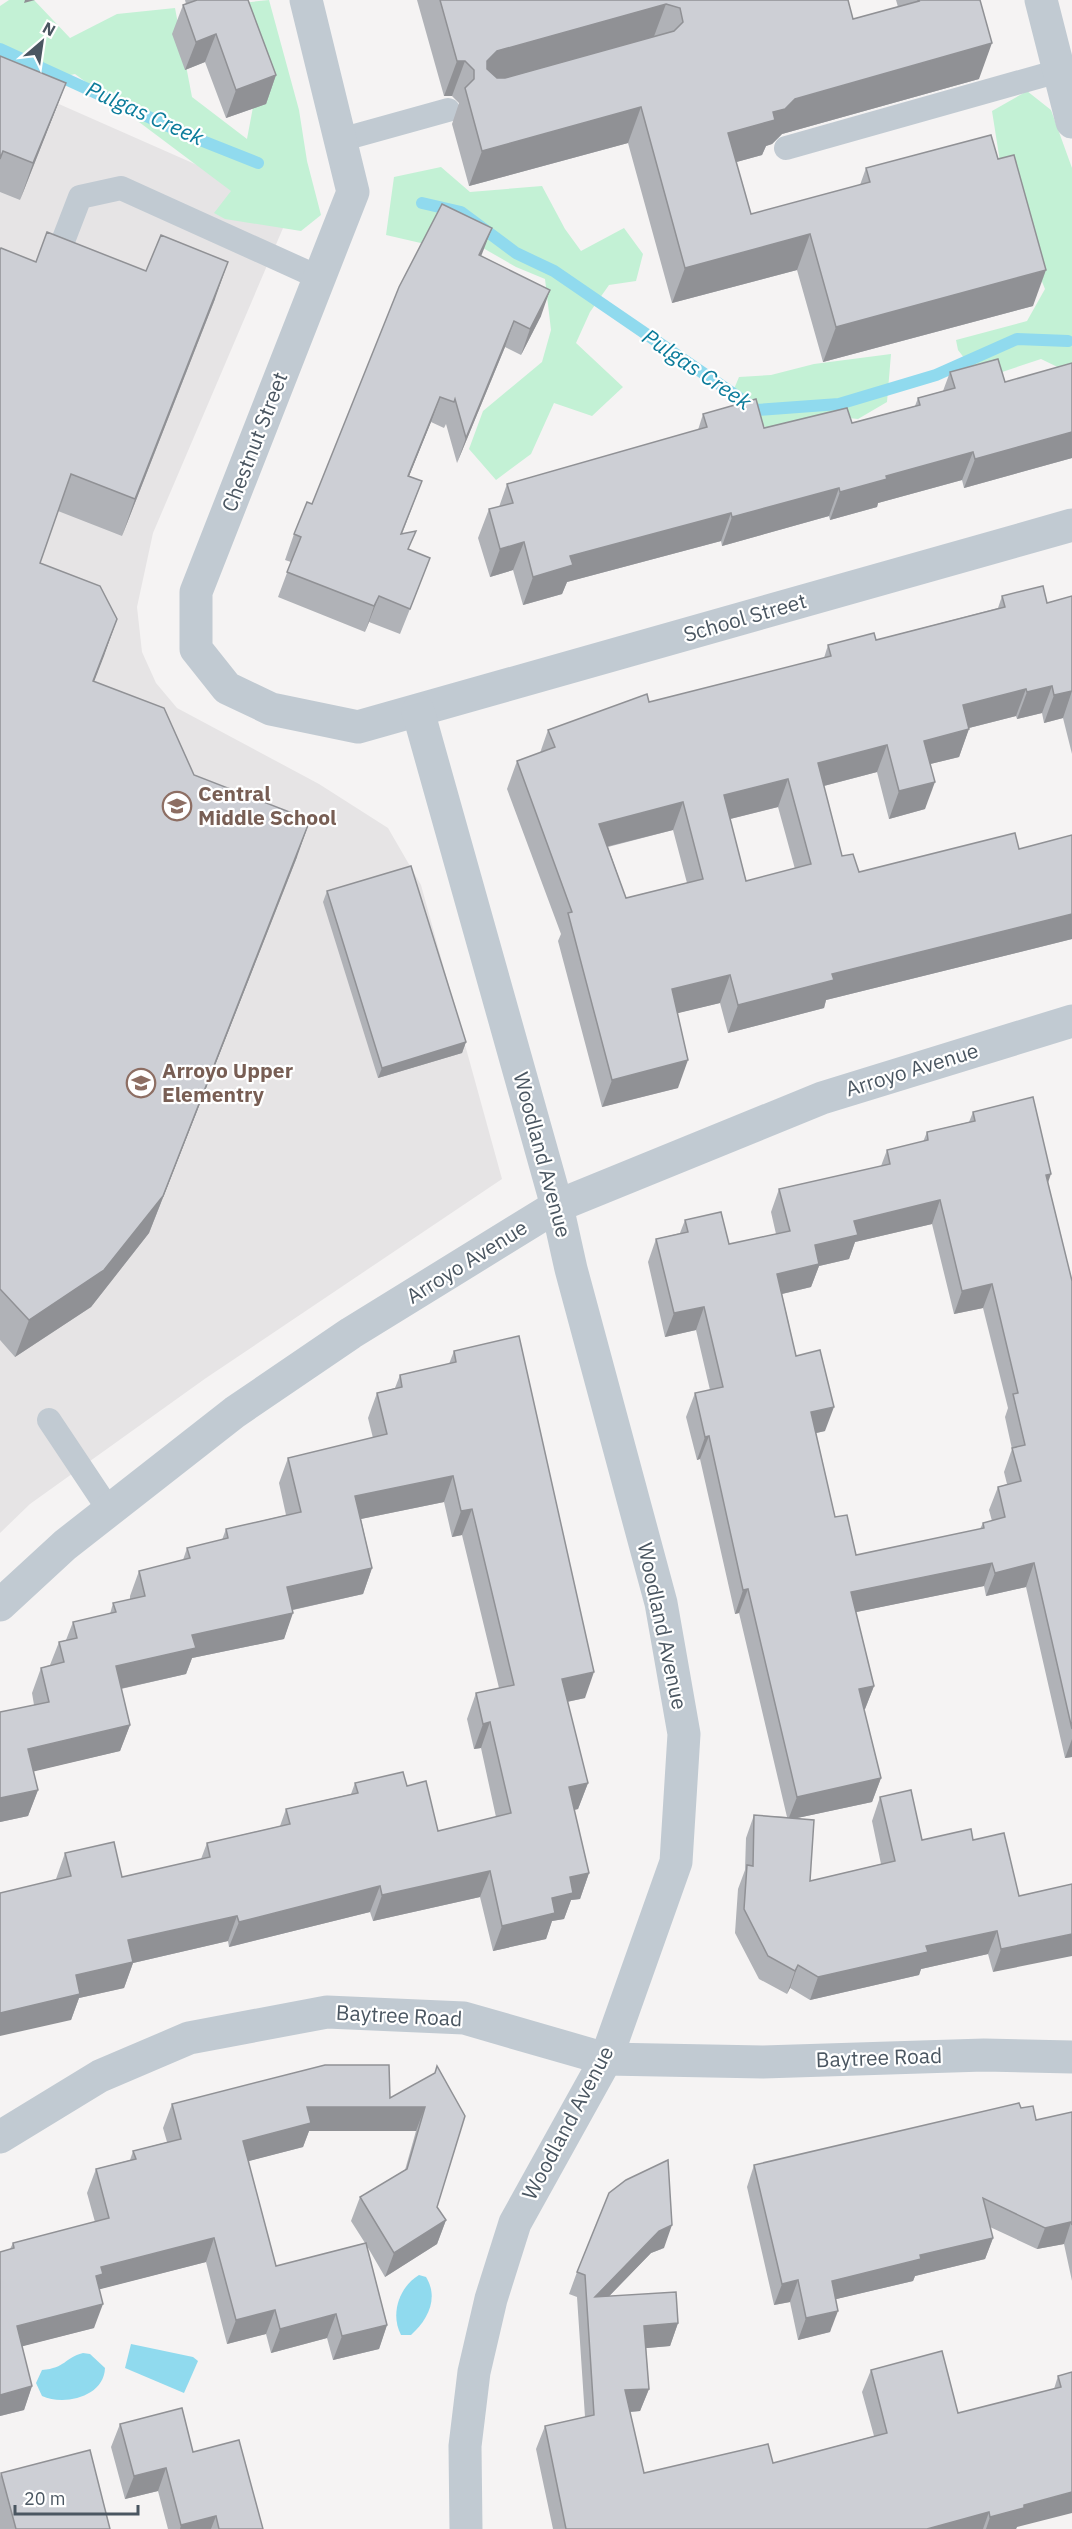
<svg xmlns="http://www.w3.org/2000/svg" width="1072" height="2529" font-family="'IBM Plex Sans',sans-serif">
<style>
.education{fill:#e6e4e5}
.green{fill:#c3f1d5}
.water{fill:#90daee}
.lines{fill:none;stroke-linecap:round;stroke-linejoin:round}
.stream{stroke:#90daee;stroke-width:12}
.service{stroke:#c1cad2;stroke-width:24}
.minor{stroke:#c1cad2;stroke-width:33}
.wall{fill:#b0b2b7;fill-rule:evenodd}
.shaded-wall{fill:#909195}
.building{fill:#cdcfd5;stroke:#909195;stroke-width:1.5;fill-rule:evenodd}
.labels{text-anchor:middle;stroke-width:4.5;stroke-linejoin:round;paint-order:stroke}
.street-label{font-size:21px;fill:#4a5661;stroke:#fff}
.education-label{font-size:21px;font-weight:bold;fill:#785e54;stroke:#fff;text-anchor:start}
.water-label{font-size:22px;font-style:italic;fill:#0c7c9b;stroke:#fff}
</style>
<rect width="100%" height="100%" fill="#f5f3f3"/>
<!-- education -->
<polygon class="education" points="0,78 292,207 153,533 137,607 142,652 156,683 177,708 319,784 388,828 421,885 502,1179 206,1378 30,1504 0,1533"/>
<!-- green -->
<g class="green">
<polygon points="9,0 34,0 70,38 117,14 175,8 192,97 247,139 256,91 232,4 269,0 299,110 307,161 321,215 301,231 225,219 214,213 231,191 75,74 41,81 0,66 0,6"/>
<polygon points="1027,91 1051,110 1072,168 1072,374 1041,359 993,375 975,372 958,350 956,340 1027,321 1045,289 1004,187 992,111"/>
<polygon points="441,167 470,192 542,186 565,229 581,251 624,228 643,254 636,281 609,285 590,312 576,343 623,387 592,416 554,403 531,454 496,480 469,449 483,411 542,362 551,330 545,279 516,267 464,237 425,244 386,235 394,177"/>
<polygon points="891,354 887,402 858,419 830,416 778,436 729,401 739,377 771,375 814,364"/>
</g>
<!-- water -->
<g class="water">
<path d="M419,2275L426,2277C439,2298 428,2320 411,2335H401C390,2314 399,2287 419,2275Z"/>
<polygon points="131,2344 193,2357 198,2361 184,2393 125,2368"/>
<path d="M83,2353L90,2354L105,2368C104,2397 64,2406 42,2396L36,2383L42,2370C66,2368 64,2358 83,2353Z"/>
</g>
<g class="lines">
<!-- stream -->
<g class="stream">
<polyline points="0,49 190,136 258,163"/>
<polyline points="422,203 461,212 516,253 554,271 757,410 839,404 936,375 1017,339 1068,341"/>
</g>
<!-- service -->
<g class="service">
<polyline points="340,140 448,110"/>
<polyline points="786,148 1059,71"/>
<polyline points="58,254 80,197 121,188 320,278"/>
<polyline points="49,1420 109,1510"/>
</g>
<!-- minor -->
<g class="minor">
<polyline points="306,0 353,192 196,592 196,649 227,688 271,709 358,727 1072,525"/>
<polyline points="1041,0 1072,122"/>
<polyline points="418,711 557,1206 571,1269 661,1603 684,1734 676,1862 606,2059 515,2223 491,2299 474,2372 465,2446 466,2529"/>
<polyline points="0,1605 65,1545 235,1412 351,1333 557,1206 822,1098 1072,1021"/>
<polyline points="0,2137 100,2076 189,2038 327,2012 464,2018 606,2059 763,2062 984,2055 1072,2057"/>
</g>
</g>
<!-- wall -->
<g class="wall">
<polygon points="185,0 248,0 276,75 266,104 226,118 205,62 185,70 172,34 183,5 186,4"/>
<polygon points="417,0 848,0 853,19 898,7 896,0 980,0 979,79 782,134 772,144 766,146 762,155 736,162 751,214 860,185 866,168 1033,306 823,362 797,270 672,303 628,143 469,186 452,124 459,103 452,96 444,96"/>
<polygon points="0,56 66,83 52,119 20,200 0,192"/>
<polygon points="0,250 36,262 215,299 122,536 58,511 40,563 117,619 94,681 194,775 297,857 149,1233 91,1307 15,1357 0,1340"/>
<polygon points="481,256 541,316 521,355 505,347 457,463 446,424 444,428 431,422 409,476 422,481 402,534 409,550 420,584 400,634 369,622 365,632 278,597 291,562 285,560 294,534 312,504"/>
<polygon points="1072,363 1072,458 964,488 962,480 878,503 877,507 830,520 829,516 722,546 721,541 567,582 562,594 523,605 513,570 490,577 478,538 489,509 499,507 507,484 698,430 703,414 764,428 852,423 915,406 918,398 943,391 950,372 1005,382"/>
<path d="M1002,596L1047,603L1072,596V754L1063,718L1044,723L1042,713L1017,719L1016,716L969,728L959,757L930,764L925,809L889,819L877,772L824,786L842,856L859,872L1019,849L1072,835V939L826,1000L824,1008L728,1033L720,1003L677,1013L678,1088L602,1107L558,941L561,934L507,789L517,761L540,753L548,730L649,702L824,658L828,645L876,640L998,608ZM778,807L795,869L746,881L730,819ZM673,830L687,883L626,898L608,847Z"/>
<polygon points="327,891 466,1042 462,1053 378,1078 323,902"/>
<path d="M973,1112L1048,1183L1072,1281V1757L1065,1758L1026,1587L986,1596L984,1586L856,1612L874,1686L865,1709H864L881,1778L872,1802L797,1818L810,1881L881,1864L872,1821L880,1797L922,1840H973L1019,1896L1072,1884L993,1972L988,1954L921,1969L919,1975L810,2000L790,1988L787,1994L759,1979L735,1933L738,1889L745,1870L746,1838L754,1815L787,1817L739,1613L735,1614L700,1459L697,1460L686,1417L695,1393L710,1390L696,1330L665,1337L648,1262L656,1239L680,1233L685,1220L729,1244L776,1234L771,1212L779,1189L881,1166L887,1150L923,1142L927,1132L969,1122ZM932,1224L954,1314L983,1308L1008,1408L1005,1417L1012,1449L1004,1472L1007,1484L998,1487L989,1510L992,1521L983,1523L980,1529L856,1555L835,1517L816,1433L825,1431L796,1356L782,1294L811,1287L819,1266L849,1259L855,1242Z"/>
<polygon points="454,1351 585,1698 567,1702 588,1783 578,1809 574,1810 589,1873 580,1899 571,1900 564,1919 552,1921 546,1939 493,1951 480,1897 373,1921 370,1912 229,1947 228,1941 133,1963 124,1988 79,1998 71,2020 56,1879 65,1853 122,1877 201,1859 207,1843 280,1826 286,1809 351,1794 355,1783 407,1786 438,1831 496,1817 481,1748 474,1749 467,1719 476,1693 499,1688 462,1535 452,1537 444,1502 361,1519 372,1568 363,1594 293,1610 284,1639 192,1658 186,1674 121,1689 130,1725 120,1751 33,1771 38,1790 28,1816 0,1822 0,1712 34,1705 32,1693 41,1668 50,1665 59,1642 66,1640 73,1622 110,1614 113,1603 130,1600 130,1596 139,1571 183,1560 187,1548 222,1540 226,1529 286,1515 279,1483 288,1458 373,1438 368,1418 377,1393 395,1388 400,1375 449,1364"/>
<path d="M435,2073L437,2207L446,2220L437,2244L385,2277L367,2246L387,2325L379,2349L333,2360L327,2338L271,2353L266,2334L227,2344L206,2262L99,2289L94,2328L22,2346L32,2386L24,2410L0,2416V2252L10,2249L13,2243L95,2222L87,2193L96,2169L130,2160L133,2151L167,2142L163,2128L172,2104L390,2098ZM309,2131H416L405,2170L360,2197L351,2221L365,2243L276,2266L248,2161L303,2147Z"/>
<polygon points="1021,2108 1036,2120 1072,2112 1072,2281 1064,2244 1037,2249 990,2227 993,2238 985,2259 915,2276 913,2281 836,2299 830,2332 798,2340 790,2302 774,2305 747,2187 754,2165"/>
<polygon points="664,2248 651,2253 609,2296 678,2323 670,2346 646,2348 649,2389 640,2411 630,2412 644,2473 773,2463 874,2436 862,2392 871,2370 958,2413 1054,2389 1058,2376 1072,2372 1016,2529 553,2529 536,2449 545,2426 585,2417 577,2297 569,2294 577,2272"/>
<polygon points="120,2424 193,2452 263,2529 168,2529 158,2491 125,2499 111,2447"/>
<polygon points="1,2473 110,2529 0,2529 0,2476"/>
</g>
<!-- shaded-wall -->
<g class="shaded-wall">
<polygon points="25,0 35,0 24,3"/>
<polygon points="666,4 653,39 484,86 487,61 497,51"/>
<polygon points="216,34 205,62 185,70 196,42"/>
<polygon points="992,43 979,79 782,134 772,144 766,146 762,155 715,168 728,133 773,112 795,99"/>
<polygon points="457,61 465,61 452,96 444,96"/>
<polygon points="276,75 266,104 226,118 236,90"/>
<polygon points="66,83 52,119 20,200 33,163"/>
<polygon points="641,107 628,143 469,186 482,151"/>
<polygon points="492,228 482,254 469,281 479,255"/>
<polygon points="810,234 797,270 672,303 685,268"/>
<polygon points="228,262 215,299 122,536 135,499"/>
<polygon points="1046,270 1033,306 823,362 836,327"/>
<polygon points="550,290 541,316 521,355 530,329"/>
<polygon points="514,321 505,347 457,463 466,438"/>
<polygon points="440,397 431,422 399,501 408,476"/>
<polygon points="1072,432 1072,458 964,488 975,459"/>
<polygon points="973,452 962,480 878,503 877,507 830,520 840,492 886,476"/>
<polygon points="839,488 829,516 722,546 732,517"/>
<polygon points="731,513 721,541 567,582 562,594 523,605 533,577 570,556"/>
<polygon points="524,542 513,570 490,577 500,549"/>
<polygon points="379,596 369,622 365,632 374,606"/>
<polygon points="117,619 104,656 80,718 93,681"/>
<polygon points="1052,686 1042,713 1017,719 1027,692"/>
<polygon points="1026,689 1016,716 953,732 963,705"/>
<polygon points="1072,691 1063,718 1044,723 1054,695"/>
<polygon points="969,729 959,757 914,768 924,741"/>
<polygon points="887,745 877,772 808,790 818,763"/>
<polygon points="788,779 778,807 714,823 724,795"/>
<polygon points="935,782 925,809 889,819 899,791"/>
<polygon points="683,802 673,830 589,851 599,824"/>
<polygon points="310,820 297,857 149,1233 91,1307 15,1357 29,1320"/>
<polygon points="1072,914 1072,939 826,1000 824,1008 728,1033 738,1005 832,974"/>
<polygon points="730,975 720,1003 662,1017 672,989"/>
<polygon points="466,1042 462,1053 378,1078 382,1068"/>
<polygon points="688,1060 678,1088 602,1107 612,1080"/>
<polygon points="1051,1174 1043,1197 1046,1175"/>
<polygon points="940,1200 932,1224 855,1242 849,1259 819,1266 811,1287 769,1297 777,1274 815,1245 854,1221"/>
<polygon points="992,1284 983,1308 954,1314 962,1291"/>
<polygon points="704,1307 696,1330 665,1337 674,1313"/>
<polygon points="834,1407 825,1431 803,1436 811,1412"/>
<polygon points="709,1436 700,1459 697,1460 705,1437"/>
<polygon points="453,1476 444,1502 346,1522 355,1496"/>
<polygon points="472,1509 462,1535 452,1537 461,1511"/>
<polygon points="992,1563 984,1586 842,1615 851,1592"/>
<polygon points="1034,1563 1026,1587 986,1596 995,1573"/>
<polygon points="372,1568 363,1594 278,1613 287,1587"/>
<polygon points="748,1589 739,1613 735,1614 743,1590"/>
<polygon points="293,1613 284,1639 192,1658 186,1674 106,1692 116,1666 192,1635"/>
<polygon points="594,1672 585,1698 552,1705 562,1679"/>
<polygon points="874,1686 865,1709 851,1713 859,1689"/>
<polygon points="490,1722 481,1748 474,1749 483,1724"/>
<polygon points="130,1725 120,1751 19,1775 28,1749"/>
<polygon points="1072,1739 1072,1757 1065,1758"/>
<polygon points="881,1778 872,1802 788,1820 797,1797"/>
<polygon points="588,1783 578,1809 560,1813 569,1787"/>
<polygon points="38,1790 28,1816 0,1822 0,1798"/>
<polygon points="490,1871 480,1897 373,1921 382,1895"/>
<polygon points="589,1873 580,1899 571,1900 564,1919 552,1921 546,1939 493,1951 502,1926 552,1898 570,1877"/>
<polygon points="380,1886 370,1912 229,1947 239,1922"/>
<polygon points="237,1916 228,1941 133,1963 124,1988 79,1998 71,2020 0,2036 0,2013 76,1975 128,1940"/>
<polygon points="997,1931 988,1954 921,1969 919,1975 810,2000 818,1977 926,1946"/>
<polygon points="1072,1934 1072,1956 993,1972 1001,1949"/>
<polygon points="798,1965 790,1988 787,1994 795,1971"/>
<polygon points="307,2107 425,2107 416,2131 309,2131 303,2147 234,2165 243,2141"/>
<polygon points="446,2220 437,2244 385,2277 394,2253"/>
<polygon points="1071,2222 1064,2244 1037,2249 1045,2228"/>
<polygon points="672,2225 664,2248 651,2253 588,2318 595,2297 659,2231"/>
<polygon points="214,2238 206,2262 97,2290 96,2276 101,2267"/>
<polygon points="993,2238 985,2259 915,2276 913,2281 824,2302 832,2281 920,2255"/>
<polygon points="798,2280 790,2302 774,2305 782,2284"/>
<polygon points="103,2304 94,2328 8,2350 17,2326"/>
<polygon points="275,2310 266,2334 227,2344 236,2320"/>
<polygon points="838,2311 830,2332 798,2340 806,2318"/>
<polygon points="336,2314 327,2338 271,2353 280,2329"/>
<polygon points="678,2323 670,2346 636,2349 644,2326"/>
<polygon points="387,2325 379,2349 333,2360 342,2336"/>
<polygon points="32,2386 24,2410 0,2416 0,2395"/>
<polygon points="649,2389 640,2411 617,2413 625,2390"/>
<polygon points="166,2468 158,2491 125,2499 134,2476"/>
<polygon points="1072,2492 1072,2513 1017,2527 1016,2529 986,2529 990,2517 1024,2505"/>
<polygon points="989,2512 983,2529 927,2529"/>
<polygon points="216,2516 211,2529 180,2529 181,2525"/>
</g>
<!-- building -->
<g class="building">
<polygon points="197,0 248,0 276,75 236,90 216,34 196,42 183,5"/>
<path d="M440,0H848L853,19L919,1L918,0H980L992,43L795,99L785,109L773,112L775,120L728,133L751,214L870,182L866,168L991,135L998,159L1014,155L1046,270L836,327L810,234L685,268L641,107L482,151L465,88L474,79V70L465,61H457ZM666,4L680,8L683,22L674,31L505,78H497L487,69V61L497,51Z"/>
<polygon points="0,56 66,83 33,163 3,151 0,159"/>
<polygon points="442,204 492,228 479,255 550,290 530,329 514,321 466,438 455,399 454,402 440,397 408,476 422,481 401,534 416,531 408,549 430,558 410,609 379,596 374,606 287,572 301,537 294,534 307,502 312,504 399,287"/>
<polygon points="47,232 146,271 161,235 228,262 135,499 71,474 40,563 100,586 117,619 93,681 164,708 194,775 310,820 163,1196 104,1270 29,1320 0,1289 0,250 1,248 36,262"/>
<polygon points="998,359 1005,382 1072,363 1072,432 975,459 973,452 886,476 887,479 840,492 839,488 732,517 731,513 570,556 573,565 533,577 524,542 500,549 489,509 513,503 507,484 707,427 703,414 756,399 764,428 847,408 852,423 920,405 918,398 955,388 950,372"/>
<path d="M1043,586L1047,603L1072,596V691L1054,695L1052,686L1027,692L1026,689L963,705L969,729L924,741L935,782L899,791L887,745L818,763L842,856L853,854L859,872L1015,833L1019,849L1072,835V914L832,974L834,980L738,1005L730,975L672,989L688,1060L612,1080L568,913L572,912L517,761L555,747L548,730L647,694L649,702L831,656L828,645L874,633L876,640L1005,607L1002,596ZM788,779L811,864L746,881L724,795ZM683,802L703,879L626,898L599,824Z"/>
<polygon points="411,866 466,1042 382,1068 327,891"/>
<path d="M1033,1097L1051,1174L1046,1175L1072,1281V1729L1034,1563L995,1573L992,1563L851,1592L874,1686L859,1689L881,1778L797,1797L748,1589L743,1590L709,1436L705,1437L695,1393L723,1387L704,1307L674,1313L656,1239L688,1232L685,1220L721,1212L729,1244L790,1231L779,1189L890,1164L887,1150L928,1140L927,1132L975,1121L973,1112ZM940,1200L962,1291L992,1284L1018,1393L1013,1394L1025,1445L1012,1448L1021,1481L998,1487L1005,1517L983,1523L984,1528L856,1555L847,1515L835,1517L811,1412L834,1407L820,1350L796,1356L777,1274L819,1264L815,1245L858,1235L854,1221Z"/>
<polygon points="519,1336 594,1672 562,1679 588,1783 569,1787 589,1873 570,1877 573,1893 552,1898 555,1913 502,1926 490,1871 382,1895 380,1886 239,1922 237,1916 128,1940 133,1962 76,1975 80,1994 0,2013 0,1893 71,1876 65,1853 114,1842 122,1877 210,1857 207,1843 290,1824 286,1809 358,1793 355,1783 403,1772 407,1786 426,1781 438,1831 511,1813 490,1722 483,1724 476,1693 514,1685 472,1509 461,1511 453,1476 355,1496 372,1568 287,1587 293,1613 192,1635 196,1648 116,1666 130,1725 28,1749 38,1790 0,1798 0,1712 49,1702 41,1668 64,1662 59,1642 77,1638 73,1622 116,1612 113,1603 145,1596 139,1571 190,1558 187,1548 228,1538 226,1529 301,1512 288,1458 387,1434 377,1393 402,1387 400,1375 456,1362 454,1351"/>
<polygon points="911,1790 922,1840 971,1829 973,1840 1004,1833 1019,1896 1072,1884 1072,1934 1001,1949 997,1931 926,1946 928,1952 818,1977 798,1965 795,1971 768,1956 744,1909 747,1865 753,1866 754,1815 814,1820 810,1881 895,1861 880,1797"/>
<polygon points="325,2065 389,2065 390,2098 435,2073 437,2066 465,2116 437,2207 446,2220 394,2253 360,2197 407,2169 425,2107 307,2107 311,2123 243,2141 276,2266 366,2243 387,2325 342,2336 336,2314 280,2329 275,2310 236,2320 214,2238 101,2267 103,2274 96,2276 103,2304 17,2326 32,2386 0,2395 0,2252 14,2248 13,2243 109,2218 96,2169 136,2159 133,2151 181,2139 172,2104"/>
<polygon points="1019,2103 1021,2108 1033,2106 1036,2120 1072,2112 1072,2225 1071,2222 1045,2228 983,2198 993,2238 920,2255 921,2259 832,2281 838,2311 806,2318 798,2280 782,2284 754,2165"/>
<polygon points="668,2160 672,2225 659,2231 595,2297 676,2292 678,2323 644,2326 649,2389 625,2390 644,2473 768,2444 773,2463 887,2433 871,2370 942,2351 958,2413 1061,2387 1058,2376 1072,2372 1072,2492 1024,2505 1024,2508 990,2517 989,2512 927,2529 566,2529 545,2426 594,2415 585,2275 577,2272 609,2193 626,2180"/>
<polygon points="182,2408 193,2452 239,2440 263,2529 219,2529 216,2516 181,2525 166,2468 134,2476 120,2424"/>
<polygon points="90,2450 110,2529 16,2529 1,2473"/>
</g>
<!-- icons -->
<defs>
<g id="school-ring" transform="scale(1.5)"><circle r="9.5" fill="#fff" stroke="#8d6e63" stroke-width="1.5"/><path d="M0-5L7-2L0 1L-7-2ZM-4 1L0 2.5L4 1V4Q0 6-4 4Z" fill="#8d6e63"/></g>
</defs>
<g fill-rule="evenodd">
<use href="#school-ring" x="177" y="806"/>
<use href="#school-ring" x="141" y="1083"/>
</g>
<g class="labels">
<!-- street labels -->
<g class="street-label">
<text transform="translate(255 442) rotate(-69)" y="7">Chestnut Street</text>
<text transform="translate(745 618) rotate(-16)" y="7">School Street</text>
<text transform="translate(912 1070) rotate(-17)" y="7">Arroyo Avenue</text>
<text transform="translate(542 1155) rotate(75)" y="7">Woodland Avenue</text>
<text transform="translate(467 1262) rotate(-32)" y="7">Arroyo Avenue</text>
<text transform="translate(662 1626) rotate(78)" y="7">Woodland Avenue</text>
<text transform="translate(399 2016) rotate(3)" y="7">Baytree Road</text>
<text transform="translate(879 2058) rotate(-2)" y="7">Baytree Road</text>
<text transform="translate(568 2123) rotate(-62)" y="7">Woodland Avenue</text>
</g>
<!-- education labels -->
<g class="education-label">
<text x="198" y="801">Central<tspan x="198" dy="24">Middle School</tspan></text>
<text x="162" y="1078">Arroyo Upper<tspan x="162" dy="24">Elementry</tspan></text>
</g>
<!-- water labels -->
<g class="water-label">
<text transform="translate(145 113) rotate(24)" y="8">Pulgas Creek</text>
<text transform="translate(697 369) rotate(34)" y="8">Pulgas Creek</text>
</g>
</g>
<!-- north arrow -->
<g transform="translate(42 42) rotate(29)" stroke="#ffffff" stroke-width="4.5" paint-order="stroke">
<path d="M0-4.5L10 22L0 15L-10 22Z" fill="#4a5661"/>
<text y="-9" font-size="16" font-weight="bold" text-anchor="middle" fill="#4a5661">N</text>
</g>
<!-- scale -->
<path d="M15 2505v9h123v-9" fill="none" stroke="#4a5661" stroke-width="3"/>
<text x="24" y="2505" font-size="18" fill="#4a5661" stroke="#ffffff" stroke-width="4.5" paint-order="stroke">20 m</text>
</svg>
